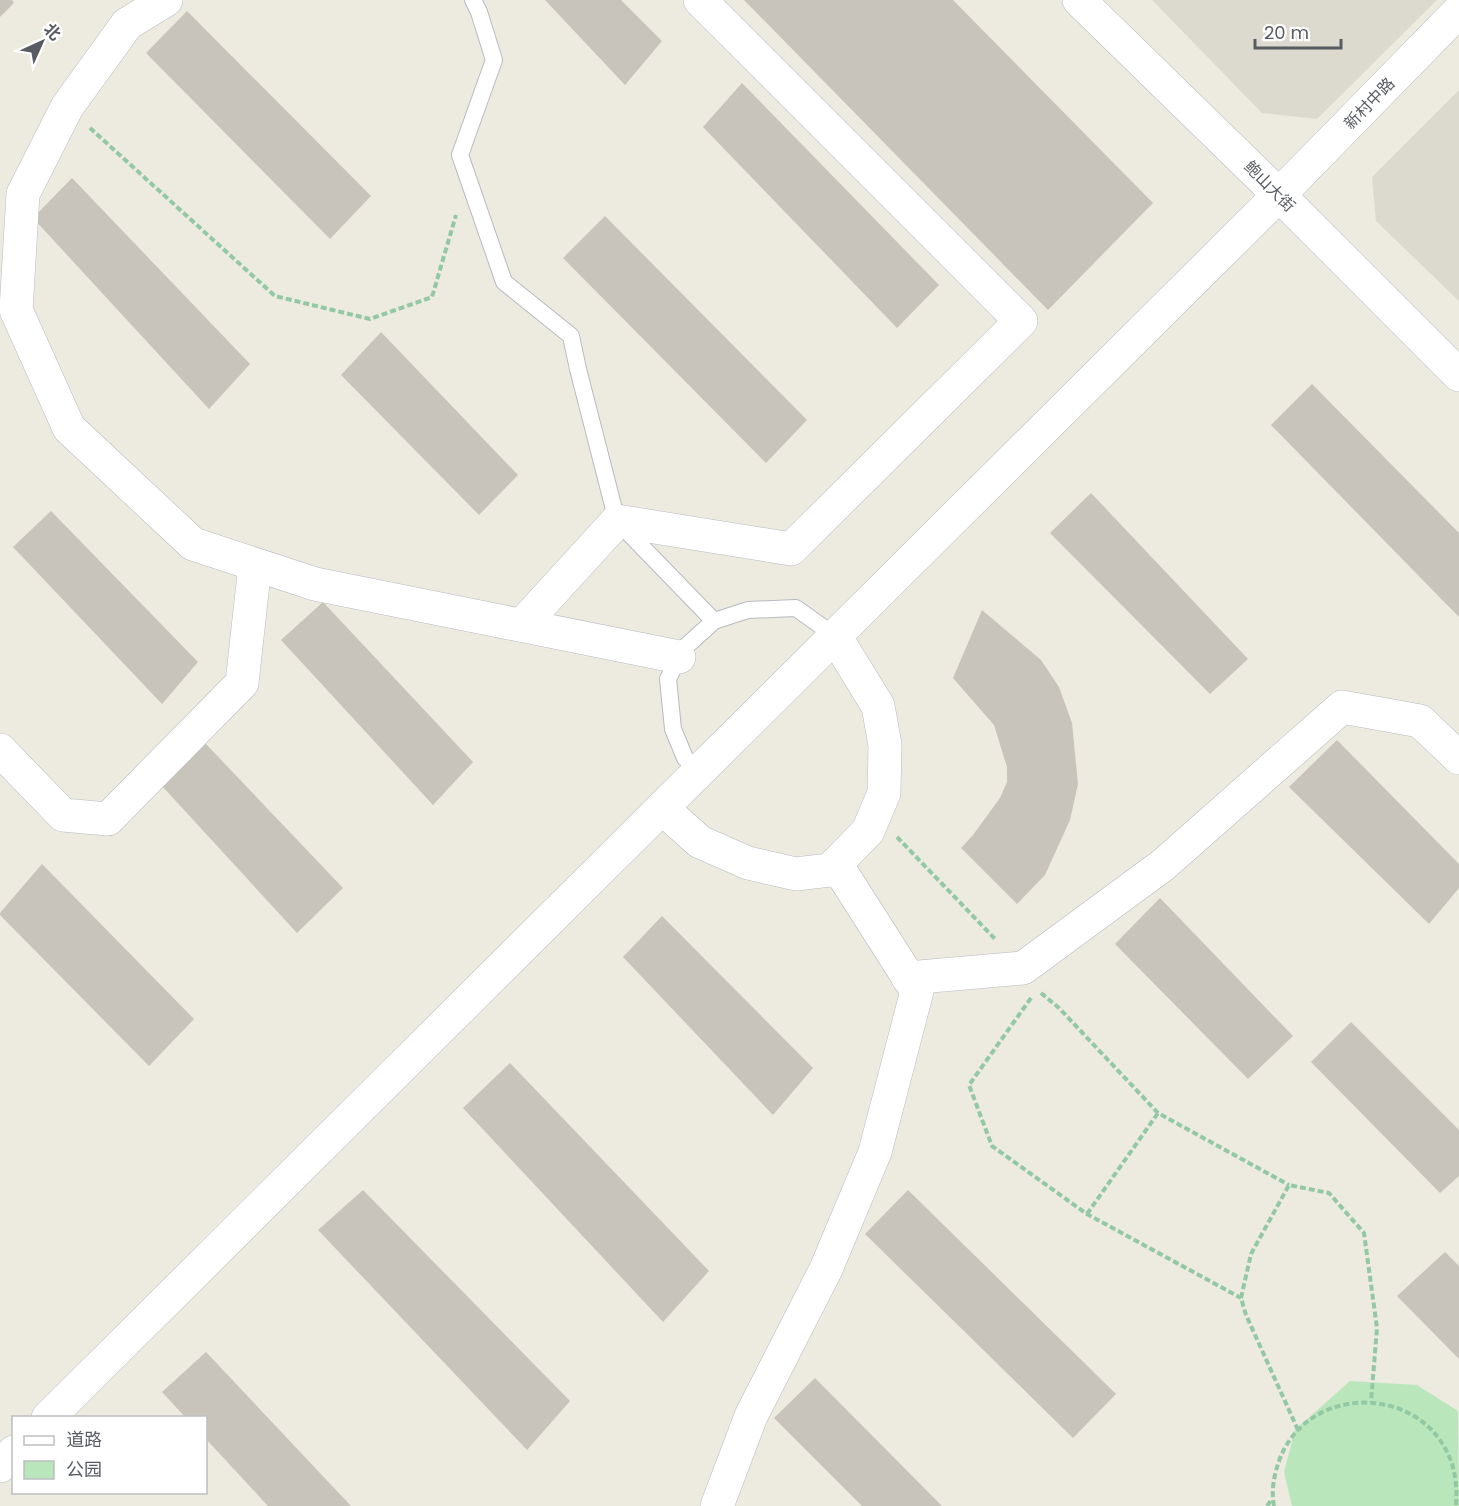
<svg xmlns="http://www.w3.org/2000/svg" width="1459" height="1506" font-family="Poppins,'Noto Sans SC',sans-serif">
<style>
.education{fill:#dcd9ce}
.green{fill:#b9e7bb}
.building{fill:#c8c4bc}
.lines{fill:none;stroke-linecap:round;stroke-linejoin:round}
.lane-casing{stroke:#b7bac0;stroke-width:18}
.street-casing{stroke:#b7bac0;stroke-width:34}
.secondary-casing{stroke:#b8bcc3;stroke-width:34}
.path{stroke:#92c8a3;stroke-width:4;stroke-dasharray:6 3;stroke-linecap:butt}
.lane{stroke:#fff;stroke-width:16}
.street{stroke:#fff;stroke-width:33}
.secondary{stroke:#fff;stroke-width:33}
.labels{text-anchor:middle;stroke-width:4.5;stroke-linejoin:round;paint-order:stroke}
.street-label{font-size:16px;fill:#585c62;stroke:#fff}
</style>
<rect width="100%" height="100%" fill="#edeadf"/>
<!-- education -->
<g class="education">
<polygon points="1152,0 1437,0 1317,119 1262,113"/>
<polygon points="1459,90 1459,301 1376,221 1372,177"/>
</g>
<!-- green -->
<polygon class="green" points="1350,1381 1417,1385 1458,1411 1459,1506 1292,1506 1284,1472 1295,1430"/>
<!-- building -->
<g class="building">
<polygon points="0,0 12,0 14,3 0,17"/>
<polygon points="545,0 621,0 662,41 625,85"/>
<polygon points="744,0 953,0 1153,203 1048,310"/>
<polygon points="187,11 371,196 330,239 146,53"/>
<polygon points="742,83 939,285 897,328 703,127"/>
<polygon points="72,178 250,364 209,409 33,218"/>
<polygon points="605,216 807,420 766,463 563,258"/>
<polygon points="381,332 518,475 479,515 341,375"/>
<polygon points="1312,384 1459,533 1459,617 1271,425"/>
<polygon points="1091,493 1248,659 1210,694 1050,533"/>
<polygon points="51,511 198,662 162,704 13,547"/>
<polygon points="323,602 473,762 433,805 281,640"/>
<polygon points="982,610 1041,660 1059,687 1072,723 1078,784 1070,820 1045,875 1017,904 961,848 973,835 1000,798 1007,782 1007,767 994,725 953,678"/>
<polygon points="1337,740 1459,864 1459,888 1429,924 1289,787"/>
<polygon points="205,743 343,888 297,933 162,786"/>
<polygon points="42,864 194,1019 149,1066 0,915 0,913"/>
<polygon points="1160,898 1293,1036 1248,1079 1115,944"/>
<polygon points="662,916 813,1068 773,1115 623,957"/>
<polygon points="1351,1022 1459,1130 1459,1176 1440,1193 1311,1062"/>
<polygon points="510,1063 709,1271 663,1322 463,1108"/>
<polygon points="363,1190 570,1401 527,1450 318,1230"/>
<polygon points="908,1190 1116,1394 1073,1438 865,1234"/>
<polygon points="1445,1252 1459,1266 1459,1359 1397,1296"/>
<polygon points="206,1352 351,1506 268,1506 206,1439 206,1418 186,1418 162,1392"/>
<polygon points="815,1378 942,1506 862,1506 774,1418"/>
</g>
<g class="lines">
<!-- lane casing -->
<g class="lane-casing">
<g id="lane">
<polyline points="473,0 479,12 494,60 460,155 504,282 571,336 578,369 617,521 714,621"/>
<polyline points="699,772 685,758 673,729 668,679 683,649 714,621 748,610 796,608 835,636"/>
</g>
</g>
<!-- street casing -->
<g class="street-casing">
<g id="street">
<polyline points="166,0 127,24 67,107 23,194 16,310 69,428 193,544 315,584 679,657"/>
<polyline points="522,625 617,521 791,549 1021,321 700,0"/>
<polyline points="0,750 63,815 108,819 242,683 255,565"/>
<polyline points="662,808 700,842 748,863 796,874 830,870 868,831 884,793 885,745 878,706 835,636"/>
<polyline points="908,978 1023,968 1163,865 1342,707 1420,721 1459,758"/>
<polyline points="717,1506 751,1416 826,1269 875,1152 917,991 836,864"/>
</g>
</g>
<!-- secondary casing -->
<g class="secondary-casing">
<g id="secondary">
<polyline points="1079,0 1279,195 1459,375"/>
<polyline points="48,1418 1279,195 1459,11"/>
<polyline points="0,1466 14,1452"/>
</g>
</g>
<!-- path -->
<g class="path">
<polyline points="90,128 275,296 370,319 432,297 456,215"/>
<polyline points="897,837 996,940"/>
<polyline points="1041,993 1059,1008 1158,1113 1289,1185"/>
<polyline points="1031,998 969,1085 992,1146 1087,1214 1241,1298"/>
<polyline points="1087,1214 1158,1113"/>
<polyline points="1298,1430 1246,1315 1241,1298 1251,1254 1289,1185 1329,1193 1364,1233 1377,1328 1371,1402"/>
<polyline points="1267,1506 1272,1499"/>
<path d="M1274,1506C1271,1491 1274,1475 1279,1461C1306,1385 1417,1383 1449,1456C1456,1472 1457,1489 1456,1506"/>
</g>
<!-- lane -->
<use href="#lane" class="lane"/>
<!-- street -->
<use href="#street" class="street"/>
<!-- secondary -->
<use href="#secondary" class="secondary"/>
</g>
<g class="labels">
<!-- street labels -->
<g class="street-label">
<text transform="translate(1369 103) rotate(-46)" y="6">新村中路</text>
<text transform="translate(1270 186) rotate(45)" y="6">鲍山大街</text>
</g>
</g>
<!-- legend -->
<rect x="12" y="1416" width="195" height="78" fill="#ffffff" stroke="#bcbec0" stroke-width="1.5"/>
<rect x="24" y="1436" width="30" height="9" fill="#ffffff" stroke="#bcbec0" stroke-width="1.5"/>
<text x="66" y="1446" font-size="18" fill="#585c62">道路</text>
<rect x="24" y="1461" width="30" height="18" fill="#b9e7bb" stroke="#bcbec0" stroke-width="1.5"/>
<text x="66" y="1476" font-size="18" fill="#585c62">公园</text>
<!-- north arrow -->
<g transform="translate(42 42) rotate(45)" stroke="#ffffff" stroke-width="4.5" paint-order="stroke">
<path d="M0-4.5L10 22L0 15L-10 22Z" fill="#585c62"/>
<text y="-9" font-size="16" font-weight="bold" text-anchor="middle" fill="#585c62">北</text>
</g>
<!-- scale -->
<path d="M1255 39v9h86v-9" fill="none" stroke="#585c62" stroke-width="3"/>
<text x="1264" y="39" font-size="18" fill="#585c62" stroke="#ffffff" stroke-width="4.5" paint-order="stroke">20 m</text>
</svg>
